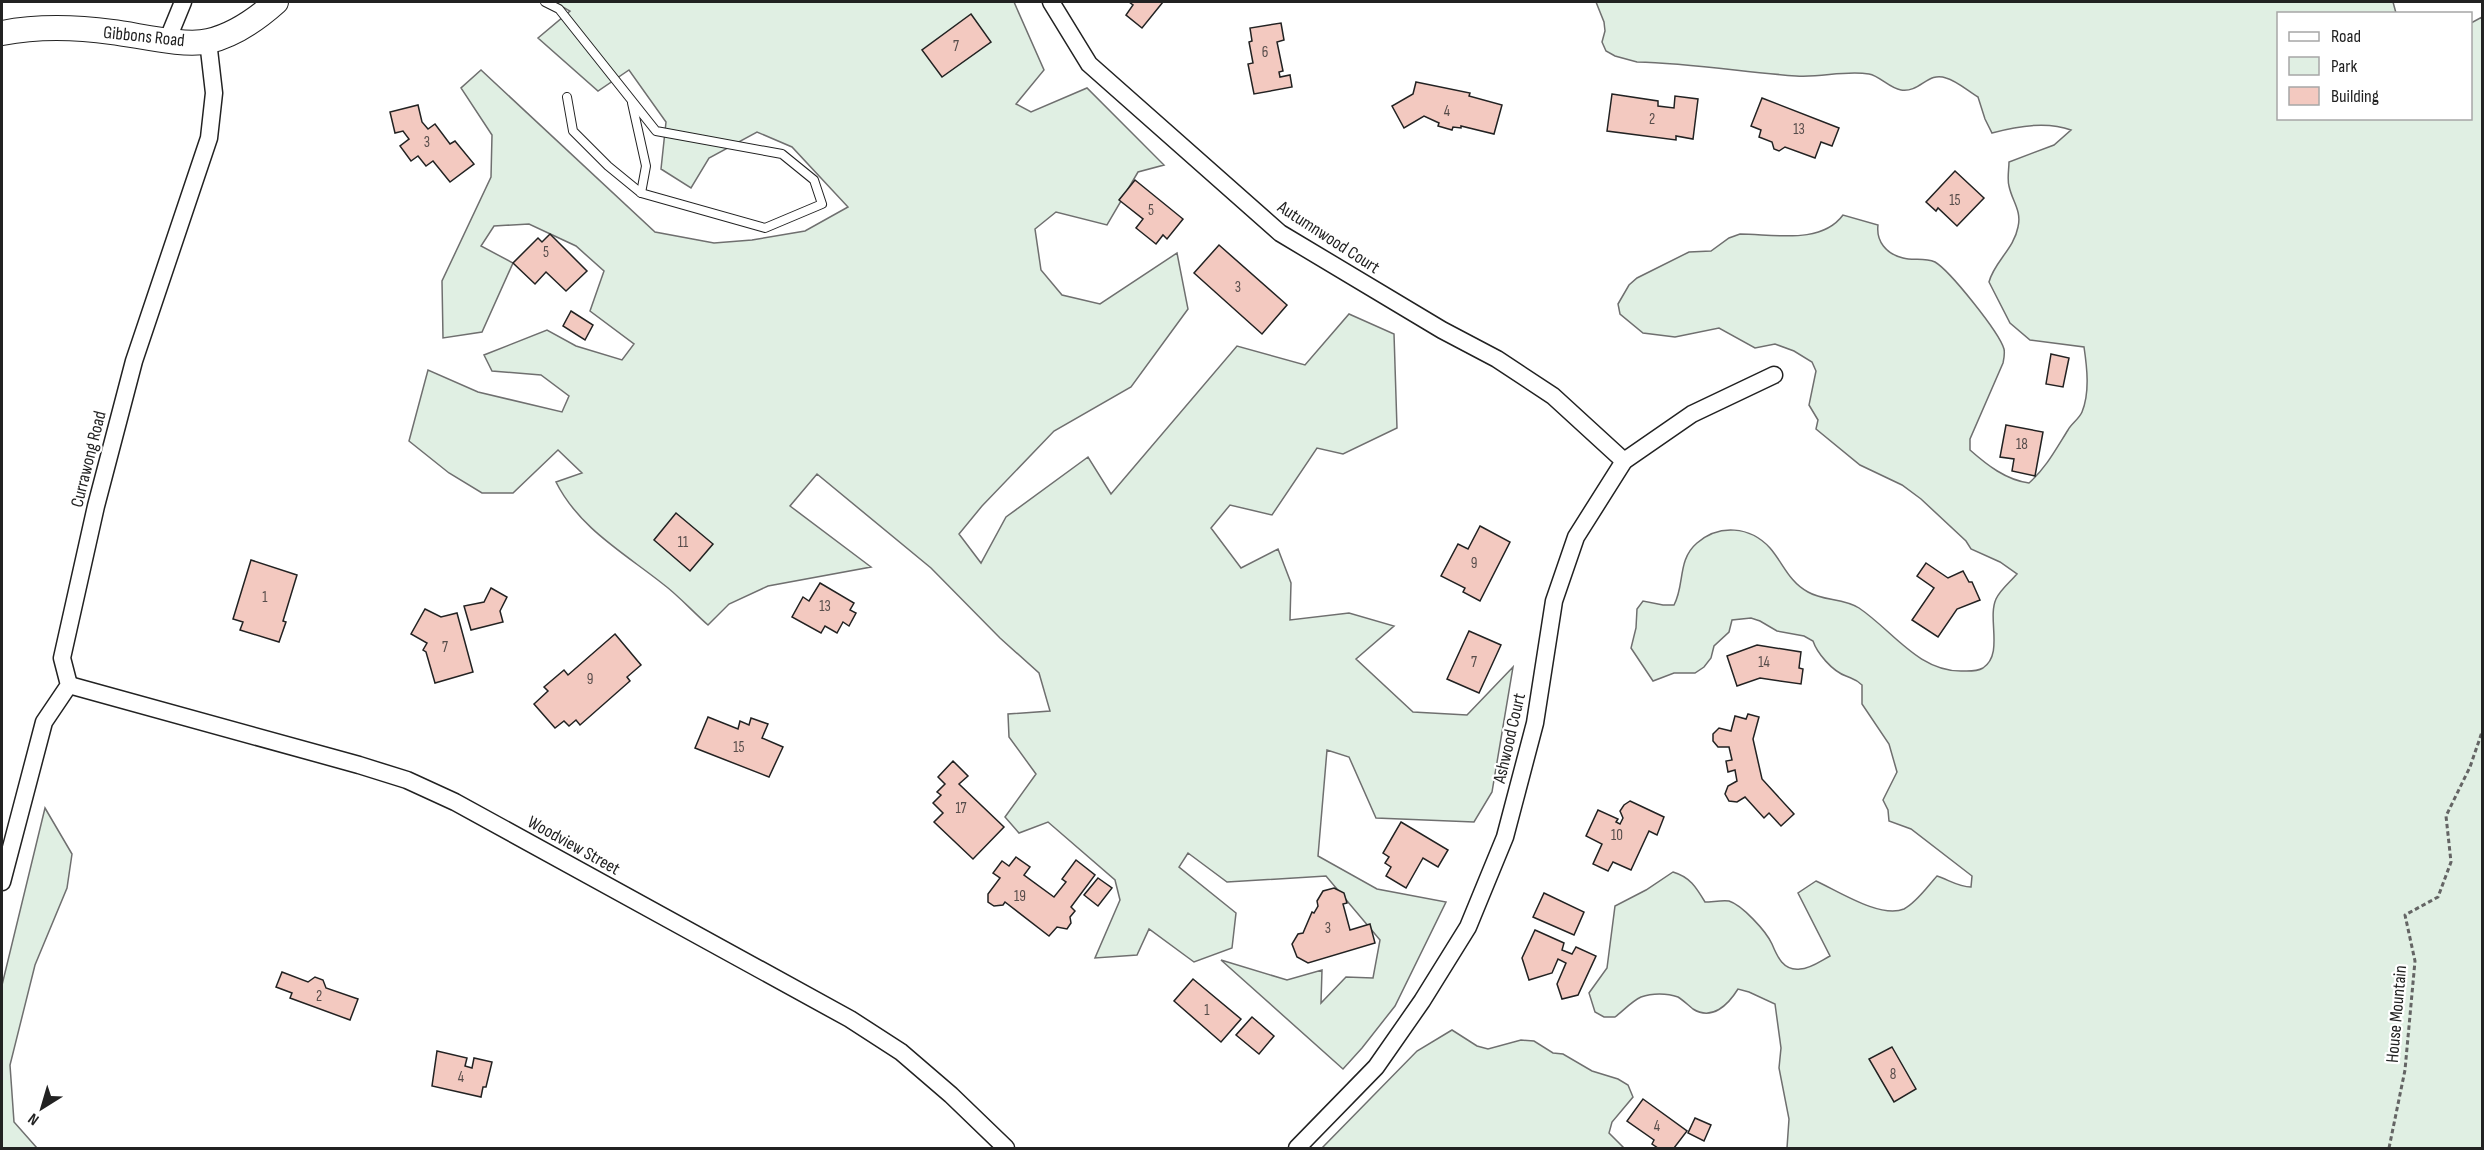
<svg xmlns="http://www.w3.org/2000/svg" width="2484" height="1150" font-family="'Sofia Sans Condensed',sans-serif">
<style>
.green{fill:#e0efe3;stroke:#6f6f6f;stroke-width:1.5}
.building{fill:#f3c9c0;stroke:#222;stroke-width:1.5}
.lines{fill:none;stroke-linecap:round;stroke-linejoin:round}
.lane-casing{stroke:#222;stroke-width:10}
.street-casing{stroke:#222;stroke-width:19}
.secondary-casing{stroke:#222;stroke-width:26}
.path{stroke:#646464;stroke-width:3;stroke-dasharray:4.5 3;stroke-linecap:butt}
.lane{stroke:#fff;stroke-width:8}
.street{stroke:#fff;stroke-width:16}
.secondary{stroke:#fff;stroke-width:24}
.labels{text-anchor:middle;stroke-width:4.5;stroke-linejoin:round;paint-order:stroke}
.number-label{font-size:15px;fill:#564c4a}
.street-label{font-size:18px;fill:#222;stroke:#fff}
</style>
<rect width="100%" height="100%" fill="#fff"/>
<!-- green -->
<g class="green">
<path d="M554,2H1014L1044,70L1016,104L1031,112L1087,88L1164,165L1138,172L1107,225L1056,212L1035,229L1041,270L1062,295L1100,304L1177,253L1188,309L1131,387L1054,431L982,506L959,534L981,563L1006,517L1088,457L1111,494L1237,346L1305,365L1349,314L1394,334L1397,428L1343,454L1317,448L1272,515L1230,505L1211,528L1241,568L1278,549L1291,583L1290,620L1349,613L1394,626L1356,659L1413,712L1467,715L1513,667L1492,792L1474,822L1376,818L1349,757L1327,750L1318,856L1377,889L1446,902L1395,1006L1362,1048L1343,1069L1221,960L1287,980L1322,970L1321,1003L1346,977L1373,978L1380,940L1326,876L1227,882L1188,853L1179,867L1236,913L1232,948L1194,962L1149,929L1137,955L1095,958L1120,900L1115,880L1048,822L1019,833L1005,817L1036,774L1009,737L1008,714L1050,711L1039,673L1000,638L931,568L817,474L790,506L871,567L768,586L729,604L708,625C693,612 679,596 663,584C624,553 579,528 556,482L582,473L558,450L513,493H482L449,473L409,441L428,370L478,392L562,412L569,396L541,375L492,371L484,355L547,330L576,346L622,360L634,344L590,311L604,271L576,246L529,224L494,226L481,246L513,263L482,332L443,338L442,281L491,177L492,135L461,88L481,70L655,232L714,243L752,240L805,231L848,207L792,147L757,132L709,158L691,188L661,169L666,122L629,70L598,91L538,38L570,11Z"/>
<path d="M1596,2H2393L2396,13L2278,14V118H2470L2471,23L2482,17V1148H1787L1789,1119L1779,1068L1781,1048L1775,1004L1749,992L1738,989C1728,1005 1712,1021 1693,1009C1688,1005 1683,1000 1678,997C1667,993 1652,993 1641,997C1632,1001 1623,1011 1615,1017H1604L1595,1012L1589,993L1607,968L1615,906L1646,890L1673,872C1690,877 1696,887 1705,902C1712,902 1722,900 1729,901C1742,905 1766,931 1772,944C1777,956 1783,971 1800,969C1810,969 1822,960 1830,956L1798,893L1816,881C1838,891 1881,919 1904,909C1917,902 1927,887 1937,876C1949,880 1959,887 1971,887L1972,876L1911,829L1889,821L1888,810L1883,800L1897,772L1889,744L1862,704V685C1856,679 1853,679 1846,676C1832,671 1817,653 1813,641L1804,636L1777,631L1760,621L1751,618L1732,620L1729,632L1714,646L1711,658L1704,667L1695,673H1674L1653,681L1631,648L1636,628L1637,609L1643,601L1663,605H1674C1685,585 1677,560 1697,543C1719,524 1750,526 1770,548C1783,563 1789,582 1808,592C1823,601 1844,598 1859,608C1893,631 1918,671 1961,671C1968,671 1976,672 1983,668C2004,654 1987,619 1996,599C2000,590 2010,582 2017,574L2000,562L1971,549L1966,541L1921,499L1902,485L1860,465L1816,429L1818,420L1809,405L1816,371L1812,362L1794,351L1775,344L1755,348L1719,328L1675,337L1643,333L1620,314L1618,304L1629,285L1637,278L1689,252L1711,251L1729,238L1740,234C1773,234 1821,245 1843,215L1878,225C1876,241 1886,254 1903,258C1913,261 1924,257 1935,262C1950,271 1999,332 2004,349C2005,354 2004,358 2003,363L1970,439V450C1987,465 2006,480 2029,483C2046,468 2056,449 2068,430C2071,424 2079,419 2082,412C2090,393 2087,367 2084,347L2030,340L2010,323L1989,282C1994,262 2014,249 2018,227C2022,211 2012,201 2009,186C2007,179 2009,169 2009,162L2054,145L2071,130C2047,121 2017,126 1992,133L1985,119L1978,97C1968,91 1957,81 1946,78C1928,71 1920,93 1901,90C1889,88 1880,76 1869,74C1844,70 1821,78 1796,76C1743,72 1690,63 1637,62L1615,56L1606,51L1602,42L1605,31L1604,22Z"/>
<polygon points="45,808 72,854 67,888 35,965 10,1065 14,1122 37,1148 2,1148 2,985"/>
<polygon points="1452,1030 1477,1046 1488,1049 1521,1040 1534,1041 1553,1053 1563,1054 1592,1071 1618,1079 1628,1085 1633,1097 1612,1122 1609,1133 1624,1148 1322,1148 1417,1051"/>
</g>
<!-- building -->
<g class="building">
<polygon points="1129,2 1163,2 1142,28 1126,15 1133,5"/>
<polygon points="971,14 991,42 942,77 922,50"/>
<polygon points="1281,23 1284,40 1277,42 1283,71 1279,72 1280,77 1290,75 1292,87 1254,94 1248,64 1253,63 1249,42 1252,41 1250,28"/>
<polygon points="1416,82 1470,93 1469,96 1502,105 1494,134 1461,126 1461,128 1453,127 1452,130 1438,126 1439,123 1424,116 1404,128 1392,106 1413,94"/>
<polygon points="1612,94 1658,101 1658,106 1674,108 1675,96 1698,99 1693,139 1676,136 1676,140 1607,131"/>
<polygon points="1762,98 1839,128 1832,146 1821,142 1815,158 1785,147 1779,151 1774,149 1772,142 1759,137 1761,130 1751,126"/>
<polygon points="418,105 422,122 428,129 435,124 450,144 455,141 474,164 450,182 433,161 426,166 418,156 411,161 400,146 409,139 403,131 395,133 390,112"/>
<polygon points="1955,171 1984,198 1957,226 1938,208 1936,211 1926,202"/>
<polygon points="1135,180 1183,219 1167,239 1163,235 1156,244 1136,228 1143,219 1119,200"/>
<polygon points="550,234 587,271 566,291 546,272 535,284 513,263 538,238 542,242"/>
<polygon points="1219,245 1287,305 1262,334 1194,273"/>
<polygon points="571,311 593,325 585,340 563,326"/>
<polygon points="2051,354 2069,358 2063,387 2046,384"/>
<polygon points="2006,425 2043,432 2035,476 2012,471 2014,459 2000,457"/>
<polygon points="676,513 713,544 690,571 654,540"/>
<polygon points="1480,526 1510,542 1480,601 1463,592 1465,588 1441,576 1458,544 1468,549"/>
<polygon points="251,560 297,575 283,621 286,622 279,642 240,630 243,622 233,619"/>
<polygon points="1926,563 1948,578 1963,571 1969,582 1972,582 1980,600 1957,609 1938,637 1912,620 1934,588 1917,576"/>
<polygon points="820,583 854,603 850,610 856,613 849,626 843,622 837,633 825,626 821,633 792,617 803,597 809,601"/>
<polygon points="491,588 507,597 500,611 503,622 471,630 464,606 484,602"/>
<polygon points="425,609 441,617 457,613 473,672 435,683 426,652 423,650 427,643 411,634"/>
<polygon points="1469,631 1501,645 1479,693 1447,679"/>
<polygon points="615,634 641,665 627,677 630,681 580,725 576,720 569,726 564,721 555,728 534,704 548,691 544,687 564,670 568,675"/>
<polygon points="1757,645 1801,652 1799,668 1803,669 1801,684 1760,678 1737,686 1727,656"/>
<polygon points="1748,714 1759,717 1753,739 1762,779 1794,814 1781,826 1769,813 1764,818 1745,797 1737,802 1729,801 1725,794 1728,786 1737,781 1735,770 1728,772 1726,761 1732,760 1729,747 1718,747 1713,741 1713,734 1719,728 1731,731 1735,716 1746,719"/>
<polygon points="708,717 738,729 740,721 749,725 751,718 768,724 762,738 783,747 769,777 695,748"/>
<polygon points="953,761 968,776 959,784 1004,827 973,859 934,822 943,813 933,803 941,795 937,792 945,784 938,777"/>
<polygon points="1630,801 1664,817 1657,835 1649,831 1631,870 1613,862 1608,871 1593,864 1602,844 1586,836 1598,810 1618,819 1616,822 1620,824 1623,818 1620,811 1624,805"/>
<polygon points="1401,822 1448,850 1438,867 1423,858 1406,888 1386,876 1391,867 1385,863 1389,857 1383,853"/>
<polygon points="1016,857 1030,867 1024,875 1054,897 1066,882 1062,879 1076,860 1095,875 1071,907 1075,911 1070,917 1071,923 1067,929 1057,927 1049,936 1005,902 1003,905 994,906 988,902 988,894 1000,878 993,873 1002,861 1009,866"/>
<polygon points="1098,878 1112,888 1098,906 1084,895"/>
<polygon points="1334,888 1344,893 1347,903 1343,904 1350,930 1370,924 1375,943 1308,963 1297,957 1292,944 1298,934 1303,933 1312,912 1314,913 1318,906 1317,901 1323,891"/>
<polygon points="1544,893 1584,912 1574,935 1533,917"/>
<polygon points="1535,930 1564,943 1562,950 1572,954 1576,947 1596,956 1578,995 1562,999 1557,984 1566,963 1558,959 1552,973 1529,980 1522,958"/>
<polygon points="282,972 308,982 315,977 323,980 326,988 358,999 350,1020 290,998 292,993 276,987"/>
<polygon points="1193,979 1241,1019 1221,1042 1174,1001"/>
<polygon points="1252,1017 1274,1036 1259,1054 1236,1035"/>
<polygon points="1892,1047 1916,1089 1894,1102 1869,1059"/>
<polygon points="437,1051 467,1058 465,1066 472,1068 474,1058 492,1062 486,1087 483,1087 481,1097 432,1086"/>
<polygon points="1643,1099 1687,1131 1674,1148 1658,1148 1652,1144 1654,1140 1627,1121"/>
<polygon points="1695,1118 1711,1125 1704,1141 1688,1133"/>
</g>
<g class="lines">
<!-- lane casing -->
<g class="lane-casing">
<g id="lane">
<polyline points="545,2 559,9 656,131 782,154 814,180 822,204 765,228 641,193 608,166 573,131 567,97"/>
<polyline points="632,103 646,166 641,193"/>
</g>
</g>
<!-- street casing -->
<g class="street-casing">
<g id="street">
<polyline points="1051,2 1089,64 1280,233 1442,330 1497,359 1553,396 1624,461"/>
<polyline points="167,41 183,2"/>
<polyline points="69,685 359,765 407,780 455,802 850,1019 901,1052 951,1095 1006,1148"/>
<polyline points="2,882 44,722 69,685 62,658 96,506 134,361 209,138 214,93 208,41"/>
<polyline points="1297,1148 1376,1067 1422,1001 1468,927 1505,837 1535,723 1554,601 1576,537 1624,461 1692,414 1774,375"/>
</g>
</g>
<!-- secondary casing -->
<g class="secondary-casing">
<path id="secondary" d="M2,33C38,26 75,27 112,32C138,35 184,47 209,41C234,35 257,19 276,2"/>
</g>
<!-- path -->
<polyline class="path" points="2389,1148 2405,1070 2415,961 2405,915 2438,897 2451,862 2446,816 2470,767 2482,732"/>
<!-- lane -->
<use href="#lane" class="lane"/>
<!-- street -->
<use href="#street" class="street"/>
<!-- secondary -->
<use href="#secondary" class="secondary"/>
</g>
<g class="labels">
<!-- number labels -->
<g class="number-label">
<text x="956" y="51">7</text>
<text x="1265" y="57">6</text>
<text x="1447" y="116">4</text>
<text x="1652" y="124">2</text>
<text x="1799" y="134">13</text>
<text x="427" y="147">3</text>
<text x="1955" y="205">15</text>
<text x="1151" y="215">5</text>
<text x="546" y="257">5</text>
<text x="1238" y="292">3</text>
<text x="2022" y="449">18</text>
<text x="683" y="547">11</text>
<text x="1474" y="568">9</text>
<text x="265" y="602">1</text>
<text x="825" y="611">13</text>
<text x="445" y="652">7</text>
<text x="1474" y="667">7</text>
<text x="1764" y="667">14</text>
<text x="590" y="684">9</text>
<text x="739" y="752">15</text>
<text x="961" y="813">17</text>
<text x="1617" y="840">10</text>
<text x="1020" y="901">19</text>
<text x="1328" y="933">3</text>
<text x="319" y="1001">2</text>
<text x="1207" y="1015">1</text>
<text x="1893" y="1079">8</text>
<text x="461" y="1082">4</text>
<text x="1657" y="1131">4</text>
</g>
<!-- street labels -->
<g class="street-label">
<text transform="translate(144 36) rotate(6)" y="6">Gibbons Road</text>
<text transform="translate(1329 237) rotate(33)" y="6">Autumnwood Court</text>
<text transform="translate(88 459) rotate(-76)" y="6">Currawong Road</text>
<text transform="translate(1509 738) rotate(-77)" y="6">Ashwood Court</text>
<text transform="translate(574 845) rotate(29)" y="6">Woodview Street</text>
<text transform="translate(2396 1014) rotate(-85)" y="6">House Mountain</text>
</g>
</g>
<!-- border -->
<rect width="2484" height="1150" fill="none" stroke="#222222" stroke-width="6"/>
<!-- legend -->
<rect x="2277" y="12" width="195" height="108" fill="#ffffff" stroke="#a7a7a7" stroke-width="1.5"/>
<rect x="2289" y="32" width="30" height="9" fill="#ffffff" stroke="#a7a7a7" stroke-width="1.5"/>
<text x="2331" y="42" font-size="18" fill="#222222">Road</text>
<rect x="2289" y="57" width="30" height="18" fill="#e0efe3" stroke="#a7a7a7" stroke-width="1.5"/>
<text x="2331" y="72" font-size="18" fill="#222222">Park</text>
<rect x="2289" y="87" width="30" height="18" fill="#f3c9c0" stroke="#a7a7a7" stroke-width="1.5"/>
<text x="2331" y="102" font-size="18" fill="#222222">Building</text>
<!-- north arrow -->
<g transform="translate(42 1108) rotate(217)" stroke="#ffffff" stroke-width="4.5" paint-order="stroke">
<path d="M0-4.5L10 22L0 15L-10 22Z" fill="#222222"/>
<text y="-9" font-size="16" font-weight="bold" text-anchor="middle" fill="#222222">N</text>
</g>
</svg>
